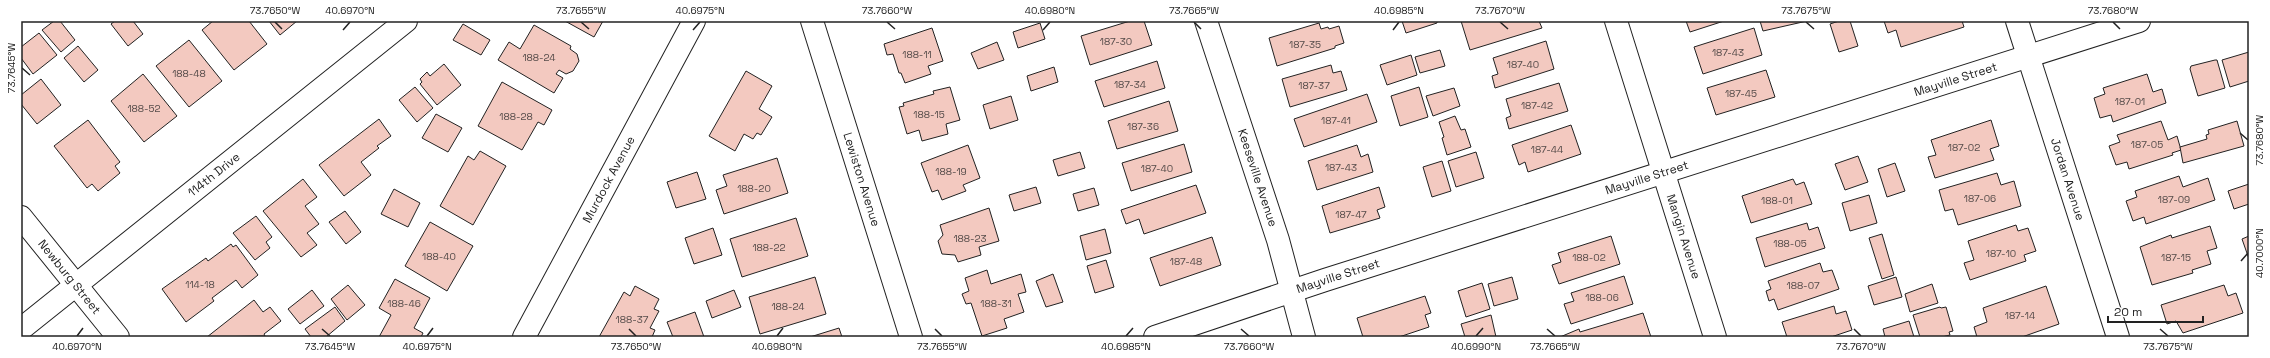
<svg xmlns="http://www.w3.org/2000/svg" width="2270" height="358" font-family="'Space Grotesk',sans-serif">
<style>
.building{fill:#f3c9c0;stroke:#222}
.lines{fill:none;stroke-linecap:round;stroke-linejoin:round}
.minor-casing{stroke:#222;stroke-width:24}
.minor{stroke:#fff;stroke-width:22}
.ticks{fill:none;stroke:#222;stroke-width:1.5}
.labels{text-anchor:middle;stroke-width:3;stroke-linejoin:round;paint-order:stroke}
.number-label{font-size:10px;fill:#564c4a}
.street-label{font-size:12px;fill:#222;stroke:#fff}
.neatline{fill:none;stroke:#222;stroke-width:1.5}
.ticks-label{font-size:10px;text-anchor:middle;fill:#222}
</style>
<rect width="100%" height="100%" fill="#fff"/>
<!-- building -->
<g class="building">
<polygon points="54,21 60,21 75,40 61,52 42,30"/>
<polygon points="115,21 133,21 143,34 128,46 111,24"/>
<polygon points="213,21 249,21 267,44 234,70 202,30"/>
<polygon points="269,21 297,21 280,35"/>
<polygon points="565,21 603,21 594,37"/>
<polygon points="1130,21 1144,21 1152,45 1090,65 1081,36"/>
<polygon points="1402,21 1437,21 1437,23 1406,33"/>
<polygon points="1461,21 1539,21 1542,28 1470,50"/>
<polygon points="1686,21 1724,21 1690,32"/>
<polygon points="1760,21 1807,21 1763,31"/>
<polygon points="1839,21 1850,21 1858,46 1839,52 1830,24"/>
<polygon points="1884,21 1962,21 1964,27 1901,47 1896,30 1888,33"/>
<polygon points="1040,23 1045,39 1018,48 1013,32"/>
<polygon points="1319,23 1321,29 1328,27 1329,29 1339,26 1344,43 1335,46 1335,48 1277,66 1269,38"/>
<polygon points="463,24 490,40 481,55 453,40"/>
<polygon points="534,25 571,46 570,49 577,54 579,61 573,71 566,74 559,70 556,74 563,78 554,93 498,60 509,42 520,49"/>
<polygon points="932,28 943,61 928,66 931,74 905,83 901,73 899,73 893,54 887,55 884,44"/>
<polygon points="1754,28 1762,55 1703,74 1694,47"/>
<polygon points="39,33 57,55 33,74 21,58 21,47"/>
<polygon points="189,40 222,81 189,107 156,66"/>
<polygon points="1546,41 1554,69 1495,88 1492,76 1498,74 1493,58"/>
<polygon points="997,42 1004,60 978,69 971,53"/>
<polygon points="78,46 98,70 84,82 64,58"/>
<polygon points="1440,50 1445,66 1420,73 1415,57"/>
<polygon points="2249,52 2249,81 2230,87 2222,60"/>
<polygon points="1411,55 1417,75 1387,85 1380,65"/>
<polygon points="2215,60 2217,60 2225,88 2198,96 2190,69 2191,66"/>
<polygon points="1157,61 1165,88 1104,107 1095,81"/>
<polygon points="444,64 461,85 437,105 420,84 422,82 420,79 427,72 430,76"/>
<polygon points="1331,65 1333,73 1341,71 1347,90 1290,107 1282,79"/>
<polygon points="1054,67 1058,82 1031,91 1027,76"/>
<polygon points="1766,70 1775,97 1716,115 1707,88"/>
<polygon points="746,71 772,86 759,109 772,117 761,135 757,133 753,139 744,134 735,151 709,136"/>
<polygon points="143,74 177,116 144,142 111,101"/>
<polygon points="2147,74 2153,92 2162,89 2166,103 2113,122 2111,115 2100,118 2094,98 2105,94 2103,88"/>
<polygon points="41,79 61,105 37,124 21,104 21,95"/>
<polygon points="502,82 552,110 544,125 538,122 522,150 478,126"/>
<polygon points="1559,83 1568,111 1509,129 1506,118 1511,116 1506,99"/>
<polygon points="415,87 433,108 417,122 399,100"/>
<polygon points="950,87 960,120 946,124 948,134 922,141 919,130 907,134 899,107 904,106 903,103 934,94 933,91"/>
<polygon points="1419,87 1428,117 1400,126 1391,96"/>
<polygon points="1454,88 1460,106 1433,116 1426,96"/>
<polygon points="1367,94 1377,122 1304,147 1294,119"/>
<polygon points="1011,96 1018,120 990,129 983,105"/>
<polygon points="1169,101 1178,131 1117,149 1108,121"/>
<polygon points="436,114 462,128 448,152 422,138"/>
<polygon points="1455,116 1461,130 1465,129 1471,147 1447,155 1442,138 1444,137 1439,122"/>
<polygon points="379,119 391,136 377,146 379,148 361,162 371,175 344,196 319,165"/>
<polygon points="88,120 120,162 115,166 120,173 98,191 92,184 87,188 54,146"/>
<polygon points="1991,120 1999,146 1990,149 1994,160 1935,178 1928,157 1936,155 1931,140"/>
<polygon points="2161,121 2168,140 2177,136 2181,150 2172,153 2173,155 2129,169 2127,162 2116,165 2109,146 2120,142 2117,135"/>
<polygon points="2237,121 2244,146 2183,163 2180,147 2207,139 2206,135 2209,134 2208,130"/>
<polygon points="1571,125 1581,154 1528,172 1525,162 1519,165 1512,145"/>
<polygon points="1184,144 1192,172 1131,191 1122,163"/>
<polygon points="968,145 980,178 963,185 966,191 942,200 938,190 932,192 921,163"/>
<polygon points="1357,145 1361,157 1368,154 1373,172 1317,190 1308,161"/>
<polygon points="480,151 506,166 473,225 440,206 468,156 474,160"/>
<polygon points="1080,152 1085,168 1058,176 1053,160"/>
<polygon points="1476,152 1484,178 1456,187 1448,161"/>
<polygon points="1858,156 1868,182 1845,190 1835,164"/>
<polygon points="777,158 788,193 724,214 716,190 727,186 723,175"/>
<polygon points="1442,161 1451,191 1432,197 1423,167"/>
<polygon points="1895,163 1905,191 1887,197 1878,169"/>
<polygon points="697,172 706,199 676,208 667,182"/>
<polygon points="1997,173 2001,185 2014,181 2021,206 1958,225 1953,209 1945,211 1939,190"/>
<polygon points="2179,176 2183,187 2208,178 2215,200 2146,224 2144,217 2133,221 2126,201 2137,197 2135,191"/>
<polygon points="303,179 317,197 305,206 319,224 307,233 317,245 301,257 263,211"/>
<polygon points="1793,179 1796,185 1804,182 1812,204 1751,223 1742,196"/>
<polygon points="2249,184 2249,204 2234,209 2228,191"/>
<polygon points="1196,185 1206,213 1144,234 1139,219 1126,224 1121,210"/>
<polygon points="1036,187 1041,203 1014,211 1009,195"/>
<polygon points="1379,187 1385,207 1377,210 1380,218 1330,233 1322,206"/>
<polygon points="1094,188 1099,205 1078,211 1073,194"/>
<polygon points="394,189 420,203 408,227 381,214"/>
<polygon points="1869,195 1877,223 1850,231 1842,203"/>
<polygon points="989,208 999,241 979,247 981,255 958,262 955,255 942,254 938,241 943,235 940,225"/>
<polygon points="345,211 361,232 346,244 329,222"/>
<polygon points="256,216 272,237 266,242 270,248 255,260 233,233"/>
<polygon points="796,218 808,256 742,277 730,239"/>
<polygon points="430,222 473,246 447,291 405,266"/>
<polygon points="1807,223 1809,230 1818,227 1825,248 1765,267 1756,238"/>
<polygon points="2016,225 2018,231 2028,228 2036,251 2024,255 2026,261 1970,280 1964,263 1974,260 1968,241"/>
<polygon points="2210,226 2217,248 2207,251 2211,264 2192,270 2193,273 2152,285 2140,247 2171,235 2172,238"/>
<polygon points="713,228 722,255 694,264 685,238"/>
<polygon points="1105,229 1111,253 1086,260 1080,236"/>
<polygon points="1882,234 1894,275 1882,279 1869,238"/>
<polygon points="1611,236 1620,264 1559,284 1552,265 1561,262 1558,253"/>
<polygon points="2249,236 2249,259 2242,239"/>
<polygon points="1212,237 1221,265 1160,286 1150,258"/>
<polygon points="231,244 233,247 236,245 258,275 242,288 236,280 212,298 214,301 186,322 162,289 206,258 208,261"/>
<polygon points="1106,260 1114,287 1095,293 1087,266"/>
<polygon points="1820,263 1823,272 1832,270 1839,289 1778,310 1774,299 1769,301 1766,291 1771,289 1768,281"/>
<polygon points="987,270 991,284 1021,274 1026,292 1018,294 1024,312 1004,319 1007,328 982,336 971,303 966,304 962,294 969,291 965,278"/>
<polygon points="1053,274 1063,302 1046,307 1036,281"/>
<polygon points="1624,276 1633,304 1571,324 1564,304 1574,301 1571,293"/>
<polygon points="815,277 826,314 760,334 749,297"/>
<polygon points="1512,277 1518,299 1494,306 1488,284"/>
<polygon points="1896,277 1902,297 1874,305 1868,286"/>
<polygon points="395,279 430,298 414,328 423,333 421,337 379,337 391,315 379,308"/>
<polygon points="1482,283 1490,309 1466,317 1458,291"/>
<polygon points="1932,284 1938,303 1910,312 1905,294"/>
<polygon points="348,285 365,305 347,320 331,299"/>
<polygon points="2224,285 2228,296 2236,293 2243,313 2183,333 2176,321 2167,324 2161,305"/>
<polygon points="635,286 659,299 654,309 659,311 650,328 655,330 652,337 599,337 624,292 630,296"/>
<polygon points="2046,286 2059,324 2022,337 1977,337 1974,327 1987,322 1983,308"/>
<polygon points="312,290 324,306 300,324 288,309"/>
<polygon points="734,290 741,307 712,318 706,301"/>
<polygon points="1425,296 1431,313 1425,315 1429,327 1399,337 1363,337 1357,318"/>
<polygon points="254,300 263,312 270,307 281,321 264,334 265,336 207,337"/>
<polygon points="1834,306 1836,314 1846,311 1852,330 1831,337 1787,337 1782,322"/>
<polygon points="335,307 345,321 326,337 311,337 305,329"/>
<polygon points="1940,307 1941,308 1946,307 1953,331 1949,332 1950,335 1942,337 1920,337 1913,315"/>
<polygon points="695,312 704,337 673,337 667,322"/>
<polygon points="1643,313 1651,337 1560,337 1579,329 1580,332"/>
<polygon points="1491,315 1496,337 1465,337 1461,324"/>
<polygon points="1909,321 1914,337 1885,337 1883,329"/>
<polygon points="839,328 842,337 810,337"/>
</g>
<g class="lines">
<!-- minor casing -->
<g class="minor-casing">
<g id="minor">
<path id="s1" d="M812,21L911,337"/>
<path id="s2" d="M1206,21L1278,240L1304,337"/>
<path id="s3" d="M1616,21L1715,337"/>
<path id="s4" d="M2017,21L2118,337"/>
<path id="s5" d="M21,217L118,337"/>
<path id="s6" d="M21,329L406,21"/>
<path id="s7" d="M524,337L694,21"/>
<path id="s8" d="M1155,337L1325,280L2139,21"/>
</g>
</g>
<!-- minor -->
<use href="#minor" class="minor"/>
</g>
<!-- ticks -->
<path class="ticks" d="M275,22L282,29M581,22L589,29M887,22L895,29M1194,22L1201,29M1500,22L1508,29M1806,22L1814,29M2113,22L2120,29M343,30L350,22M693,30L700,22M1043,30L1050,22M1393,30L1399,22M22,68L30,75M2240,133L2248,140M2241,261L2248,253M322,329L330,336M629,329L636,336M935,329L942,336M1241,329L1249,336M1547,329L1555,336M1854,329L1861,336M2160,329L2168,336M77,336L83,328M427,336L433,328M777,336L783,328M1126,336L1133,328M1476,336L1483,328"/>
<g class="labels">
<!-- number labels -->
<g class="number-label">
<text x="1116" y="45">187-30</text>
<text x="1305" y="48">187-35</text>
<text x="1728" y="56">187-43</text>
<text x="917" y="58">188-11</text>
<text x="539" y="61">188-24</text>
<text x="1523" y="68">187-40</text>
<text x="189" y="77">188-48</text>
<text x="1130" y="88">187-34</text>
<text x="1314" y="89">187-37</text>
<text x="1741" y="97">187-45</text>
<text x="2130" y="105">187-01</text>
<text x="1537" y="109">187-42</text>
<text x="144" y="112">188-52</text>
<text x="929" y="118">188-15</text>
<text x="516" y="120">188-28</text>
<text x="1336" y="124">187-41</text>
<text x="1143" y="130">187-36</text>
<text x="2147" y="148">187-05</text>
<text x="1964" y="151">187-02</text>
<text x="1547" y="153">187-44</text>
<text x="1341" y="171">187-43</text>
<text x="1157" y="172">187-40</text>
<text x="951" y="175">188-19</text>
<text x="754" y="192">188-20</text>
<text x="1980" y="202">187-06</text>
<text x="2174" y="203">187-09</text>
<text x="1777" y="204">188-01</text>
<text x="1351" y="218">187-47</text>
<text x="970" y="242">188-23</text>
<text x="1790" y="247">188-05</text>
<text x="769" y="251">188-22</text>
<text x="2001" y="257">187-10</text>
<text x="439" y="260">188-40</text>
<text x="1589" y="261">188-02</text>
<text x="2176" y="261">187-15</text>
<text x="1186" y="265">187-48</text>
<text x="200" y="288">114-18</text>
<text x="1803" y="289">188-07</text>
<text x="1602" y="301">188-06</text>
<text x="404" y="307">188-46</text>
<text x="996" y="307">188-31</text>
<text x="788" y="310">188-24</text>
<text x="2020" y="319">187-14</text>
<text x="632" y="323">188-37</text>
</g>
<!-- street labels -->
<g class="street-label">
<text dy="4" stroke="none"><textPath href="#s8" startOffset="841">Mayville Street</textPath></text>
<text dy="4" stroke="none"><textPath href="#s6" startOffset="247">114th Drive</textPath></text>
<text dy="4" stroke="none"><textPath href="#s2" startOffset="165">Keeseville Avenue</textPath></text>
<text dy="4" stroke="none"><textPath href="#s8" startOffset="517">Mayville Street</textPath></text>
<text dy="4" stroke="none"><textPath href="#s7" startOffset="179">Murdock Avenue</textPath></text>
<text dy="4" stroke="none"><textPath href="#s1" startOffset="166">Lewiston Avenue</textPath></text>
<text dy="4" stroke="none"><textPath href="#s4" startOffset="166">Jordan Avenue</textPath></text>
<text dy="4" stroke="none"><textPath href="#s3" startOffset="226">Mangin Avenue</textPath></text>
<text dy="4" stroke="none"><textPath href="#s8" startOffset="193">Mayville Street</textPath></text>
<text dy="4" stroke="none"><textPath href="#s5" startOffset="77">Newburg Street</textPath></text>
</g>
</g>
<!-- border -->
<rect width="2270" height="358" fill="none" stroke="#ffffff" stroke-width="44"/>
<!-- scale -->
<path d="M2108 316v6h95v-6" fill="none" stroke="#222222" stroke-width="2"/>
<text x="2114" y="316" font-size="12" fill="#222222" stroke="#ffffff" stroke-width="3" paint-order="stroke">20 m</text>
<rect x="22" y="22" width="2226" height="314" class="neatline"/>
<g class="ticks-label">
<text x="275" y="14">73.7650°W</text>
<text x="350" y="14">40.6970°N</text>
<text x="581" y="14">73.7655°W</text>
<text x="700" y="14">40.6975°N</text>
<text x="887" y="14">73.7660°W</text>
<text x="1050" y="14">40.6980°N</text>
<text x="1194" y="14">73.7665°W</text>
<text x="1399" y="14">40.6985°N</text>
<text x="1500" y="14">73.7670°W</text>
<text x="1806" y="14">73.7675°W</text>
<text x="2113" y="14">73.7680°W</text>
<text transform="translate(11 68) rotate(-90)" y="4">73.7645°W</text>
<text transform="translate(2259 140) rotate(-90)" y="4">73.7680°W</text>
<text transform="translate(2259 253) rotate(-90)" y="4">40.7000°N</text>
<text x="77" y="350">40.6970°N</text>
<text x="330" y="350">73.7645°W</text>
<text x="427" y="350">40.6975°N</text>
<text x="636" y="350">73.7650°W</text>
<text x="777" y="350">40.6980°N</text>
<text x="942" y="350">73.7655°W</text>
<text x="1126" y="350">40.6985°N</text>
<text x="1249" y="350">73.7660°W</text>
<text x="1476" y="350">40.6990°N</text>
<text x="1555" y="350">73.7665°W</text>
<text x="1861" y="350">73.7670°W</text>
<text x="2168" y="350">73.7675°W</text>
</g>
</svg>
